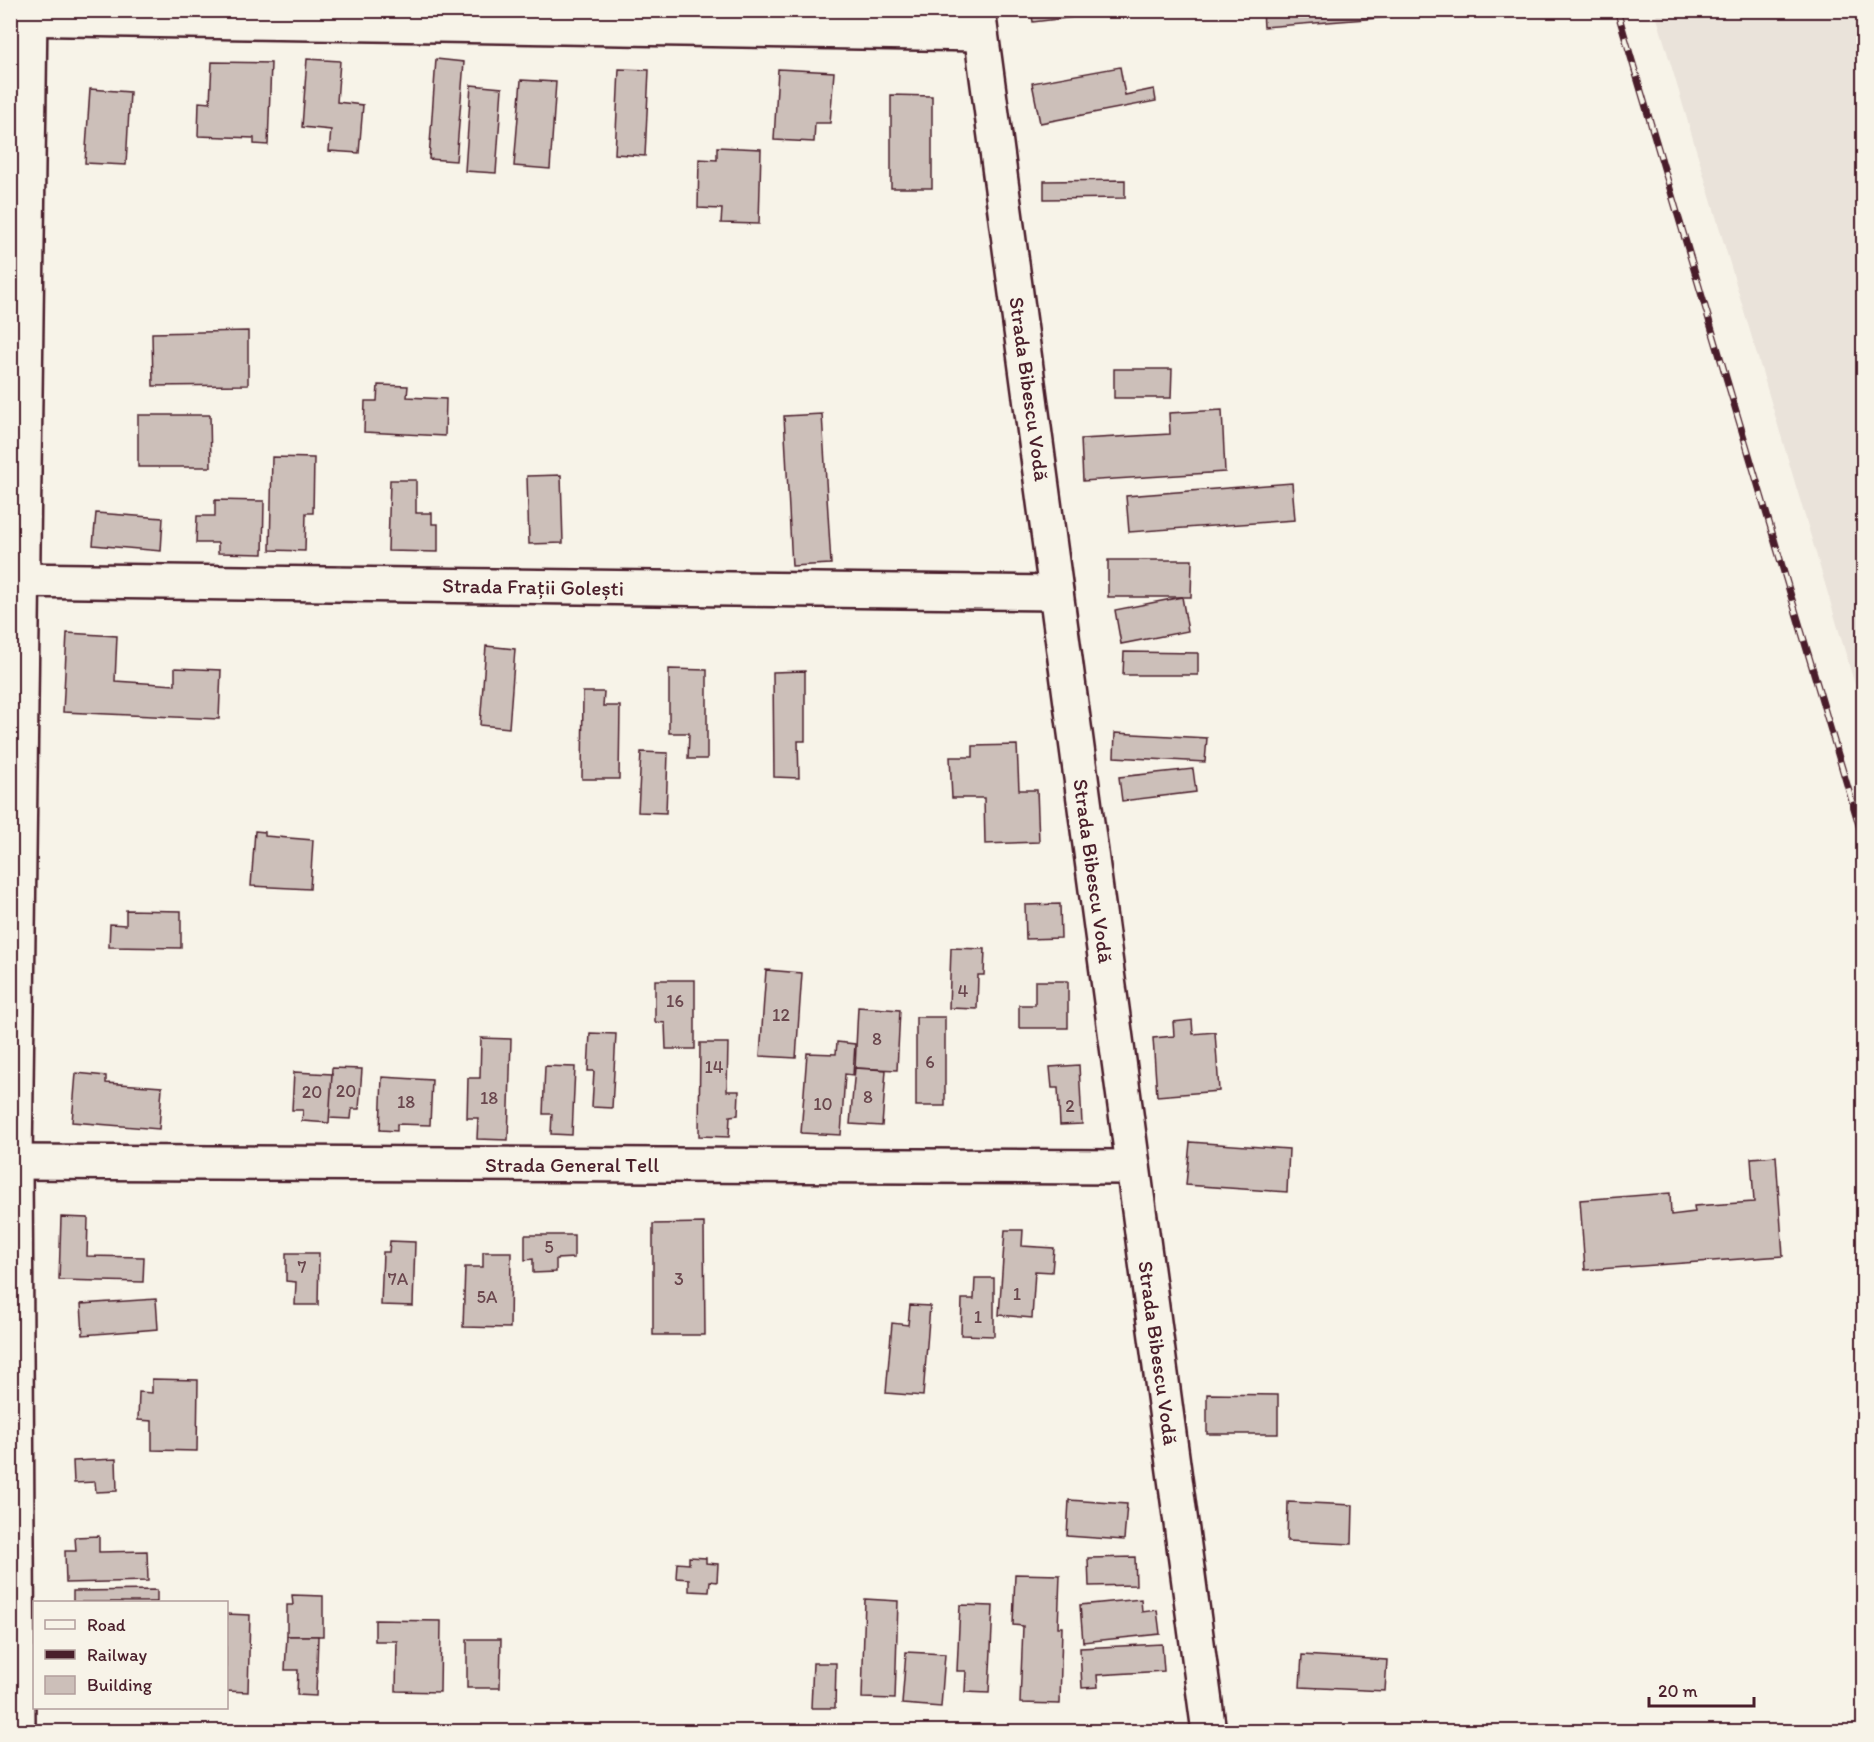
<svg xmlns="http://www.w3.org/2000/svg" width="1874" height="1742" font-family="Itim,sans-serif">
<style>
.built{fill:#eae3da}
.building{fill:#ccbfb9;stroke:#4a1f2b;stroke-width:1.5}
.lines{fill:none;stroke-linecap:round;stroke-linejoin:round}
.minor-casing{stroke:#4a1f2b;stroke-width:38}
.minor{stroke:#f7f3e8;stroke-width:33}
.rail-casing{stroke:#4a1f2b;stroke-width:7}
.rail{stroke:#f7f3e8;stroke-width:4.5;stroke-dasharray:14;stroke-linecap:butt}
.labels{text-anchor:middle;stroke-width:4.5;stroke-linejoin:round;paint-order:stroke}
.number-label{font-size:18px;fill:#6a474e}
.street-label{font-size:21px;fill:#4a1f2b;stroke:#f7f3e8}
</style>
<rect width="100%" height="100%" fill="#f7f3e8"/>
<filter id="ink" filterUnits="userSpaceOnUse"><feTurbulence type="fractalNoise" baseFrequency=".0167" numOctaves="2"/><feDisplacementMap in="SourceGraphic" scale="12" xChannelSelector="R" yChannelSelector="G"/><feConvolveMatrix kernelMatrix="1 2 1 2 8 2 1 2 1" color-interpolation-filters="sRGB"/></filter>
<g filter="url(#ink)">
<!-- built -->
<polygon class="built" points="1655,11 1863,11 1863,712"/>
<!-- building -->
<g class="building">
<polygon points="1031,10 1100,10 1100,14 1033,22"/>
<polygon points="1263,10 1390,10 1391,17 1264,27"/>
<polygon points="307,59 340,61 337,102 363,105 359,153 329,151 331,130 302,127"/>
<polygon points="436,59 464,62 456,161 429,159"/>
<polygon points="212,62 271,63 268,145 254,144 254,138 198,136 199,102 210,103"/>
<polygon points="1120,67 1125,95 1154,89 1156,101 1040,123 1032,83"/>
<polygon points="619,69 649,70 645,156 615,154"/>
<polygon points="778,69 834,72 830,123 815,123 814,142 774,140"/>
<polygon points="521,80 556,82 550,169 514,166"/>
<polygon points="471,85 502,88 496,173 465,171"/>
<polygon points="90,89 130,92 126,165 85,163"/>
<polygon points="891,95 932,96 932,188 891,188"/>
<polygon points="717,147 761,149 759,224 721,223 722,209 698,208 699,159 717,160"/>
<polygon points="1125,180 1125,198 1044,199 1044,181"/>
<polygon points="248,331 248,385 153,386 152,333"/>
<polygon points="1114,369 1172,369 1171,398 1114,398"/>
<polygon points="378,385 408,386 407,397 446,399 445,436 364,432 365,401 377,401"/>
<polygon points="1222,410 1225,472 1083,481 1081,439 1170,434 1169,413"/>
<polygon points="822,414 831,564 792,566 784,416"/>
<polygon points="138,415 210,415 211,467 138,467"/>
<polygon points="272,457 314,458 313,513 306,513 305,551 270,550"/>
<polygon points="561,475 563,543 529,544 527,476"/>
<polygon points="390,480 416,480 416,513 432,513 432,524 438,524 438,552 388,551"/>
<polygon points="1292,483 1295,520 1129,532 1126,496"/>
<polygon points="215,500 264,501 263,554 218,553 218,543 196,543 197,516 215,516"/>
<polygon points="96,513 163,518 161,551 93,545"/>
<polygon points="1108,560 1192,560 1191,597 1108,597"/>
<polygon points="1182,597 1188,631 1121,644 1115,610"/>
<polygon points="67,633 117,636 115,681 175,685 175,668 221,670 219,719 63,712"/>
<polygon points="486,646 515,649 509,728 480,725"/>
<polygon points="1124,652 1198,653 1198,675 1123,675"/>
<polygon points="669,669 707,670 707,759 688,759 689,733 669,733"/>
<polygon points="805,671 805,741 798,741 799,778 774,777 773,672"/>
<polygon points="583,692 604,692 603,706 620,706 619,779 582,779"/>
<polygon points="1115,733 1207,738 1205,762 1114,757"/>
<polygon points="1017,745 1019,790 1037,790 1039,842 985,844 984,798 952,798 950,757 973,757 973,746"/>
<polygon points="641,752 668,753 666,813 638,812"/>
<polygon points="1193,769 1196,792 1122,801 1119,777"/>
<polygon points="255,831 265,832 265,836 313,840 310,889 251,886"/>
<polygon points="1060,904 1061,938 1026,939 1025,905"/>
<polygon points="126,910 181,911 181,948 109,947 110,924 126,925"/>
<polygon points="951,948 985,949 984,975 978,975 977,1009 949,1008"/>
<polygon points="766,970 802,973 796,1058 760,1056"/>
<polygon points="655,980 695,980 695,1049 666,1049 665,1023 655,1022"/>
<polygon points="1035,981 1068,981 1068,1028 1019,1028 1019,1005 1035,1005"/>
<polygon points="858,1007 900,1010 897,1070 855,1068"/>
<rect x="916" y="1017" width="29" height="89"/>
<polygon points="1192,1020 1193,1034 1215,1032 1219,1091 1157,1096 1153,1038 1174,1036 1173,1022"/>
<polygon points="590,1033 616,1034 612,1108 592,1107 594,1071 588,1071"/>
<polygon points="481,1038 511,1039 508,1140 477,1139 478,1118 467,1118 468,1078 480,1078"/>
<polygon points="837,1042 855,1044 853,1075 845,1074 841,1135 801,1133 807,1053 836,1054"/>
<polygon points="700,1043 728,1043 727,1091 739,1091 738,1115 730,1116 729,1137 699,1136"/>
<polygon points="1079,1065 1082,1124 1060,1125 1058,1088 1052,1088 1050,1067"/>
<polygon points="545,1066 575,1067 572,1135 551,1134 552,1114 543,1114"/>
<polygon points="332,1068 362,1069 359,1109 352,1109 351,1119 329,1118"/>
<polygon points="855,1068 886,1070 882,1126 850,1124"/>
<polygon points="294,1072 332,1074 329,1123 302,1121 303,1110 292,1110"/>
<polygon points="76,1073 106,1076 106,1083 162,1087 159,1129 72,1122"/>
<polygon points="382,1077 432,1080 430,1125 397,1124 397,1131 380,1130"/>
<polygon points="1190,1142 1289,1149 1287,1192 1186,1185"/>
<polygon points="1776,1156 1783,1256 1585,1270 1580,1200 1670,1193 1671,1215 1695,1212 1694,1206 1754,1202 1751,1158"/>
<polygon points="61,1217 88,1218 87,1256 144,1257 143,1282 59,1280"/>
<polygon points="704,1223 705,1335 653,1335 653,1224"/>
<polygon points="1005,1230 1023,1230 1022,1246 1054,1248 1052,1272 1035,1271 1032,1318 999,1315"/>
<polygon points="525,1235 574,1235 574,1258 556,1259 556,1272 533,1273 533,1259 525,1260"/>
<polygon points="390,1241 415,1242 413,1306 381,1305 383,1252 389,1252"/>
<polygon points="483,1252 511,1252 510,1328 463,1327 465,1267 483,1267"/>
<polygon points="286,1253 319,1253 318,1305 295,1305 296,1282 286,1281"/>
<polygon points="975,1278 994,1278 994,1336 961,1335 962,1299 974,1299"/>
<polygon points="156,1299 158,1329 83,1335 81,1304"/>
<polygon points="910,1305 930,1306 923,1396 886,1393 892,1323 908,1325"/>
<polygon points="152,1379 198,1380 197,1451 152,1450 152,1421 138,1420 139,1392 152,1393"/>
<polygon points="1207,1394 1278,1395 1278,1434 1207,1434"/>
<polygon points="116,1459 117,1491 96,1492 95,1482 74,1483 73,1461"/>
<polygon points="1069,1500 1127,1504 1124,1540 1067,1536"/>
<polygon points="1288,1502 1353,1505 1352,1544 1287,1541"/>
<polygon points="99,1536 99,1552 147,1551 148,1581 66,1583 65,1551 76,1551 75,1537"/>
<polygon points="689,1557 706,1558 706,1563 718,1564 717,1582 710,1581 709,1592 689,1591 689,1579 676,1578 677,1563 689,1564"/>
<polygon points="1135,1557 1136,1585 1089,1586 1088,1558"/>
<polygon points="1015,1574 1060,1575 1058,1627 1062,1627 1060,1704 1020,1703 1023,1626 1013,1625"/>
<polygon points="157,1590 157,1602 73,1602 73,1591"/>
<polygon points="292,1595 323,1596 323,1636 287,1636 287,1605 293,1605"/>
<polygon points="865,1599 898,1601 895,1699 862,1698"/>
<polygon points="1141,1599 1142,1612 1157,1610 1160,1634 1083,1642 1080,1605"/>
<polygon points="960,1605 993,1606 989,1693 965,1692 966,1671 957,1671"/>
<polygon points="226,1614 250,1615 248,1692 226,1691"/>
<polygon points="375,1620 441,1621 440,1692 396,1691 397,1641 375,1641"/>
<polygon points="287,1636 318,1636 316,1696 297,1695 298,1670 285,1670"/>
<polygon points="467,1639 501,1639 500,1688 467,1688"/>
<polygon points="1162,1644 1164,1671 1097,1675 1098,1687 1082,1688 1080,1648"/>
<polygon points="906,1652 945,1654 941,1707 902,1704"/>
<polygon points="1302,1655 1387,1660 1385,1691 1300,1687"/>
<polygon points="813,1663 836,1663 835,1708 811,1708"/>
</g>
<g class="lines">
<!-- minor casing -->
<g class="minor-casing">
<g id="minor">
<polyline points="978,10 1209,1732"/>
<polyline points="10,18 981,34"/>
<polyline points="10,580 1056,593"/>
<polyline points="10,1162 1133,1167"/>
<polyline points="18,1732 15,1162 30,10"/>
</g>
</g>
<!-- minor -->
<use href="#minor" class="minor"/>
<!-- rail casing -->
<g class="rail-casing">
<polyline id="rail" points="1617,10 1864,842"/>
</g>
<!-- rail -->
<use href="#rail" class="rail"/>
</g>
</g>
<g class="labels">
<!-- number labels -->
<g class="number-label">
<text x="963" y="997">4</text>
<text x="675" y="1007">16</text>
<text x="781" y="1021">12</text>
<text x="877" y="1045">8</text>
<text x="930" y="1068">6</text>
<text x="714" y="1073">14</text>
<text x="346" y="1097">20</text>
<text x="312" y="1098">20</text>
<text x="868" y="1103">8</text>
<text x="489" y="1104">18</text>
<text x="406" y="1108">18</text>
<text x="823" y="1110">10</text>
<text x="1070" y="1112">2</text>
<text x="549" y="1253">5</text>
<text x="302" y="1273">7</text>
<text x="398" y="1285">7A</text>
<text x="679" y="1285">3</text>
<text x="1017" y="1300">1</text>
<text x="487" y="1303">5A</text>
<text x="978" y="1323">1</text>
</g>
<!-- street labels -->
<g class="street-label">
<text transform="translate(1029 389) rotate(82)" y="7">Strada Bibescu Vodă</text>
<text transform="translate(533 587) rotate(1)" y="7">Strada Frații Golești</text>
<text transform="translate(1093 871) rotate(82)" y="7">Strada Bibescu Vodă</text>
<text x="572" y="1172">Strada General Tell</text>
<text transform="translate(1158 1353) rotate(82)" y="7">Strada Bibescu Vodă</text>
</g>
</g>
<!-- margin -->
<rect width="1874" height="1742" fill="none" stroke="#f7f3e8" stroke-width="36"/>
<rect x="18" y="18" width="1838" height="1706" fill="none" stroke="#4a1f2b" stroke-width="2" filter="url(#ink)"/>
<!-- legend -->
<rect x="33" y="1601" width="195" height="108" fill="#f7f3e8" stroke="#b29e9c" stroke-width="1.5"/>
<rect x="45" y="1620" width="30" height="9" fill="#f7f3e8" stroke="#b29e9c" stroke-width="1.5"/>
<text x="87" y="1631" font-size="18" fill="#4a1f2b">Road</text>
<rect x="45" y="1650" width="30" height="9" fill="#4a1f2b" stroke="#b29e9c" stroke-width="1.5"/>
<text x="87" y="1661" font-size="18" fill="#4a1f2b">Railway</text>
<rect x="45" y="1676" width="30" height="18" fill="#ccbfb9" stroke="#b29e9c" stroke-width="1.5"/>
<text x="87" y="1691" font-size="18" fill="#4a1f2b">Building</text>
<!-- scale -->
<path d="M1649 1697v9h105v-9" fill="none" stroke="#4a1f2b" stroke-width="3"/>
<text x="1658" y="1697" font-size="18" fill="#4a1f2b" stroke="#f7f3e8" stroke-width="4.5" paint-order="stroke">20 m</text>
</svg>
